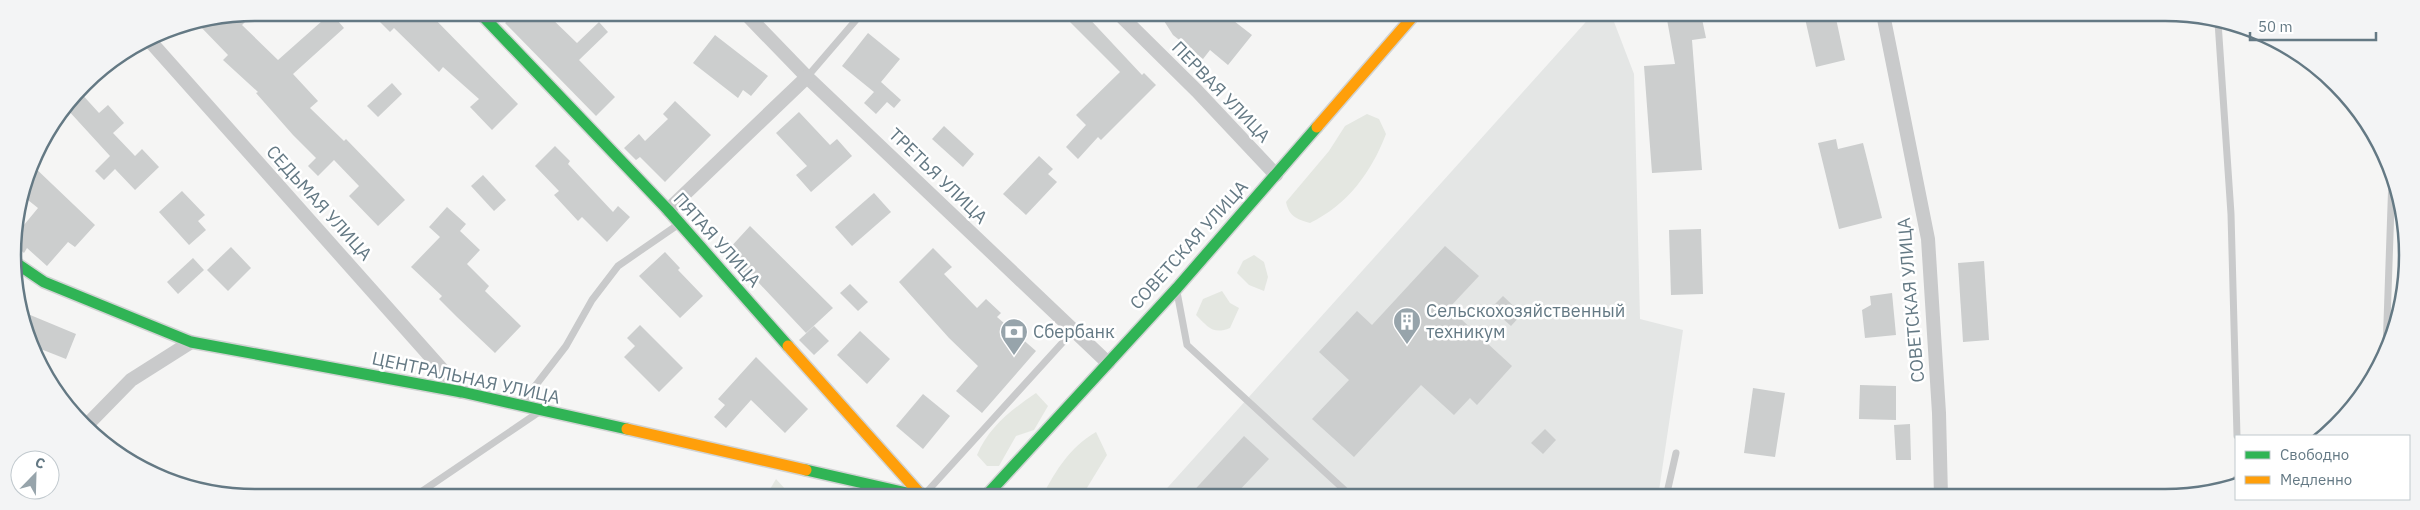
<svg xmlns="http://www.w3.org/2000/svg" width="2420" height="510" font-family="'IBM Plex Sans',sans-serif">
<style>
.built{fill:#e4e6e5}
.green{fill:#e4e7e1}
.building{fill:#cccece}
.lines{fill:none;stroke-linecap:round;stroke-linejoin:round}
.fast-casing{stroke:#d1d3d3;stroke-width:14}
.slow-casing{stroke:#d1d3d3;stroke-width:14}
.lane{stroke:#c9cacb;stroke-width:7}
.street{stroke:#c9cacb;stroke-width:14}
.fast{stroke:#30b455;stroke-width:11}
.slow{stroke:#ff9f0a;stroke-width:11}
.labels{text-anchor:middle;stroke-width:5;stroke-linejoin:round;paint-order:stroke}
.street-label{font-size:18px;fill:#647984;stroke:#fff}
.poi-label{font-size:18px;fill:#647984;stroke:#fff;text-anchor:start}
.rim{fill:none;stroke:#647984;stroke-width:2.5}
</style>
<rect width="100%" height="100%" fill="#f5f5f4"/>
<!-- built -->
<polygon class="built" points="1593,14 1611,14 1634,74 1640,319 1683,330 1658,497 1160,496"/>
<!-- green -->
<g class="green">
<path d="M1367,114L1379,119L1386,134C1371,173 1347,205 1310,223C1296,219 1289,216 1286,202L1329,151L1345,126Z"/>
<polygon points="1254,255 1264,262 1268,277 1264,291 1249,285 1237,273 1243,261"/>
<path d="M1222,291L1230,303L1239,308L1230,328C1213,335 1208,327 1196,315L1203,299Z"/>
<path d="M1036,393L1048,406L1034,430L1016,436L999,466H987L977,455C989,427 1011,410 1036,393Z"/>
<path d="M1096,432L1107,455L1082,496H1042C1057,469 1069,448 1096,432Z"/>
<polygon points="776,479 787,491 784,496 766,496"/>
</g>
<!-- building -->
<g class="building">
<polygon points="255,12 242,25 278,60 331,13 344,28 293,74 318,101 310,108 344,141 346,139 405,200 378,226 349,196 359,186 334,160 318,176 308,166 316,158 293,135 256,93 258,92 223,60 228,55 198,24"/>
<polygon points="371,13 429,13 518,104 492,130 470,107 479,99 443,67 439,72 394,28 390,32"/>
<polygon points="516,13 546,13 577,43 599,22 608,32 579,60 615,97 596,116 505,23"/>
<polygon points="1061,13 1084,13 1142,75 1144,73 1156,85 1101,140 1098,137 1078,159 1066,147 1086,125 1076,115 1120,72"/>
<polygon points="1159,13 1225,14 1252,35 1228,65 1210,50 1203,59 1173,35"/>
<polygon points="1666,14 1701,14 1706,38 1692,40 1702,170 1652,173 1644,66 1675,64"/>
<polygon points="1804,14 1835,14 1845,60 1816,67"/>
<polygon points="868,33 900,59 881,82 901,100 894,108 887,102 876,114 864,103 874,92 842,66"/>
<polygon points="715,35 768,76 751,96 743,90 738,98 693,63"/>
<polygon points="392,83 402,94 378,117 367,106"/>
<polygon points="79,91 99,113 108,105 124,123 113,133 135,156 142,149 159,167 135,190 115,169 104,180 95,171 110,156 67,109"/>
<polygon points="675,101 711,135 665,182 640,157 636,160 624,148 639,134 645,141 668,119 663,114"/>
<polygon points="799,112 830,145 837,139 852,156 811,192 796,175 807,166 776,133"/>
<polygon points="944,126 974,154 963,167 932,139"/>
<polygon points="1836,139 1838,149 1863,143 1882,218 1839,229 1818,143"/>
<polygon points="555,146 570,161 568,164 613,212 618,206 630,217 607,242 582,217 578,221 554,195 559,191 535,166"/>
<polygon points="1039,156 1053,169 1048,174 1057,182 1026,215 1003,194"/>
<polygon points="31,164 95,225 75,247 68,242 47,266 27,248 24,253 14,244 14,237 38,208 23,196"/>
<polygon points="483,175 506,200 494,211 471,186"/>
<polygon points="182,191 205,215 198,221 206,230 189,245 159,212"/>
<polygon points="874,193 891,212 852,246 835,227"/>
<polygon points="447,207 466,224 460,231 480,250 467,264 489,286 485,291 521,326 495,353 457,317 439,299 442,296 411,267 440,237 429,227"/>
<polygon points="750,226 833,308 806,333 758,282 756,284 739,269 743,264 728,250"/>
<polygon points="1701,229 1703,294 1671,295 1669,230"/>
<polygon points="1445,246 1479,276 1449,308 1512,366 1477,405 1470,398 1454,415 1421,385 1354,457 1312,419 1349,380 1319,352 1357,311 1372,325"/>
<polygon points="231,247 251,268 228,291 207,270"/>
<polygon points="933,248 952,267 944,274 977,308 986,299 1001,313 997,317 1036,351 982,413 956,391 978,366 949,338 899,282"/>
<polygon points="665,252 680,268 678,270 703,296 680,318 639,276"/>
<polygon points="193,258 204,270 178,294 167,282"/>
<polygon points="1984,261 1989,340 1963,342 1958,263"/>
<polygon points="850,284 868,302 858,311 840,293"/>
<polygon points="1892,293 1896,335 1865,338 1862,310 1871,305 1870,296"/>
<polygon points="1503,296 1522,314 1511,326 1491,308"/>
<polygon points="23,312 76,334 66,359 33,346 25,333"/>
<polygon points="640,325 683,368 659,392 624,357 635,346 627,338"/>
<polygon points="814,326 829,341 814,355 799,340"/>
<polygon points="860,331 890,359 867,384 837,355"/>
<polygon points="756,357 808,409 785,433 751,400 726,428 714,417 725,405 718,399"/>
<polygon points="1860,385 1896,386 1896,420 1859,419"/>
<polygon points="1753,388 1785,393 1775,457 1744,453"/>
<polygon points="923,394 950,416 923,449 896,426"/>
<polygon points="1910,424 1911,460 1896,460 1894,425"/>
<polygon points="1545,429 1556,440 1543,454 1531,443"/>
<polygon points="1244,436 1269,459 1234,496 1189,496"/>
</g>
<g class="lines">
<!-- fast casing -->
<g class="fast-casing">
<g id="fast">
<polyline points="480,13 668,210 788,346"/>
<polyline points="16,263 44,282 191,342 462,392 627,429"/>
<polyline points="806,470 920,496"/>
<polyline points="986,496 1177,288 1317,127"/>
</g>
</g>
<!-- slow casing -->
<g class="slow-casing">
<g id="slow">
<polyline points="1317,127 1415,14"/>
<polyline points="788,346 922,496"/>
<polyline points="627,429 806,470"/>
</g>
</g>
<!-- lane -->
<g class="lane">
<polyline points="2218,22 2231,214 2237,436"/>
<polyline points="807,77 862,13"/>
<polyline points="1177,292 1187,345 1351,496"/>
<polyline points="2386,351 2392,177"/>
<polyline points="522,403 566,346 592,300 618,266 679,224"/>
<polyline points="2236,482 2236,479"/>
<polyline points="924,495 1073,331"/>
<polyline points="415,496 539,412"/>
<polyline points="1666,497 1676,453"/>
</g>
<!-- street -->
<g class="street">
<polyline points="745,13 807,77 1108,363"/>
<polyline points="1118,13 1197,91 1276,175"/>
<polyline points="1883,14 1928,239 1939,413 1941,497"/>
<polyline points="149,40 462,392"/>
<polyline points="668,210 807,77"/>
<polyline points="86,426 131,380 191,342"/>
</g>
<!-- fast -->
<use href="#fast" class="fast"/>
<!-- slow -->
<use href="#slow" class="slow"/>
</g>
<!-- icons -->
<defs>
<g id="building-pin" transform="scale(1.4375)"><path d="M0 17L-7.5 6A9.5 9.5 0 1 1 7.5 6Z" fill="#97a4ab" stroke="#fff"/><path d="M-4-6H4V6H1V3H-1V6H-4ZM-2.5-4.3h1.7v1.8h-1.7ZM.8-4.3h1.7v1.8H.8ZM-2.5-1h1.7V.8h-1.7ZM.8-1h1.7V.8H.8Z" fill="#fff"/></g>
<g id="bank-pin" transform="scale(1.4375)"><path d="M0 17L-7.5 6A9.5 9.5 0 1 1 7.5 6Z" fill="#97a4ab" stroke="#fff"/><path d="M-6-4H6V4H-6ZM0-2.3a2.3 2.3 0 1 0 0 4.6a2.3 2.3 0 1 0 0-4.6Z" fill="#fff"/></g>
</defs>
<g fill-rule="evenodd">
<use href="#building-pin" x="1407" y="321"/>
<use href="#bank-pin" x="1014" y="332"/>
</g>
<g class="labels">
<!-- street labels -->
<g class="street-label">
<text transform="translate(1221 92) rotate(46)" y="6">ПЕРВАЯ УЛИЦА</text>
<text transform="translate(938 176) rotate(44)" y="6">ТРЕТЬЯ УЛИЦА</text>
<text transform="translate(319 203) rotate(48)" y="6">СЕДЬМАЯ УЛИЦА</text>
<text transform="translate(717 240) rotate(48)" y="6">ПЯТАЯ УЛИЦА</text>
<text transform="translate(1189 245) rotate(-48)" y="6">СОВЕТСКАЯ УЛИЦА</text>
<text transform="translate(1911 300) rotate(-95)" y="6">СОВЕТСКАЯ УЛИЦА</text>
<text transform="translate(466 378) rotate(12)" y="6">ЦЕНТРАЛЬНАЯ УЛИЦА</text>
</g>
<!-- poi labels -->
<g class="poi-label">
<text x="1426" y="317">Сельскохозяйственный<tspan x="1426" dy="21">техникум</tspan></text>
<text x="1033" y="338">Сбербанк</text>
</g>
</g>
<!-- crop -->
<path d="M0 0H2420V510H0ZM255 21H2165A234 234 0 0 1 2399 255V255A234 234 0 0 1 2165 489H255A234 234 0 0 1 21 255V255A234 234 0 0 1 255 21Z" fill="#f3f4f5" fill-rule="evenodd"/>
<path class="rim" d="M255 21H2165A234 234 0 0 1 2399 255V255A234 234 0 0 1 2165 489H255A234 234 0 0 1 21 255V255A234 234 0 0 1 255 21Z"/>
<!-- legend -->
<rect x="2235" y="435" width="175" height="65" fill="#ffffff" stroke="#c1c9ce"/>
<rect x="2245" y="451" width="25" height="8" fill="#30b455" stroke="#c1c9ce"/>
<text x="2280" y="460" font-size="15" fill="#647984">Свободно</text>
<rect x="2245" y="476" width="25" height="8" fill="#ff9f0a" stroke="#c1c9ce"/>
<text x="2280" y="485" font-size="15" fill="#647984">Медленно</text>
<!-- north arrow -->
<g transform="translate(35 475) rotate(23)"><circle r="24" fill="#ffffff" stroke="#c1c9ce"/>
<path d="M0-4L9 19L0 12L-9 19Z" fill="#97a4ab"/>
<text y="-8" font-size="14" font-weight="bold" text-anchor="middle" fill="#647984">С</text>
</g>
<!-- scale -->
<path d="M2250 32v8h126v-8" fill="none" stroke="#647984" stroke-width="2.5"/>
<text x="2258" y="32" font-size="15" fill="#647984" stroke="#ffffff" stroke-width="4" paint-order="stroke">50 m</text>
</svg>
